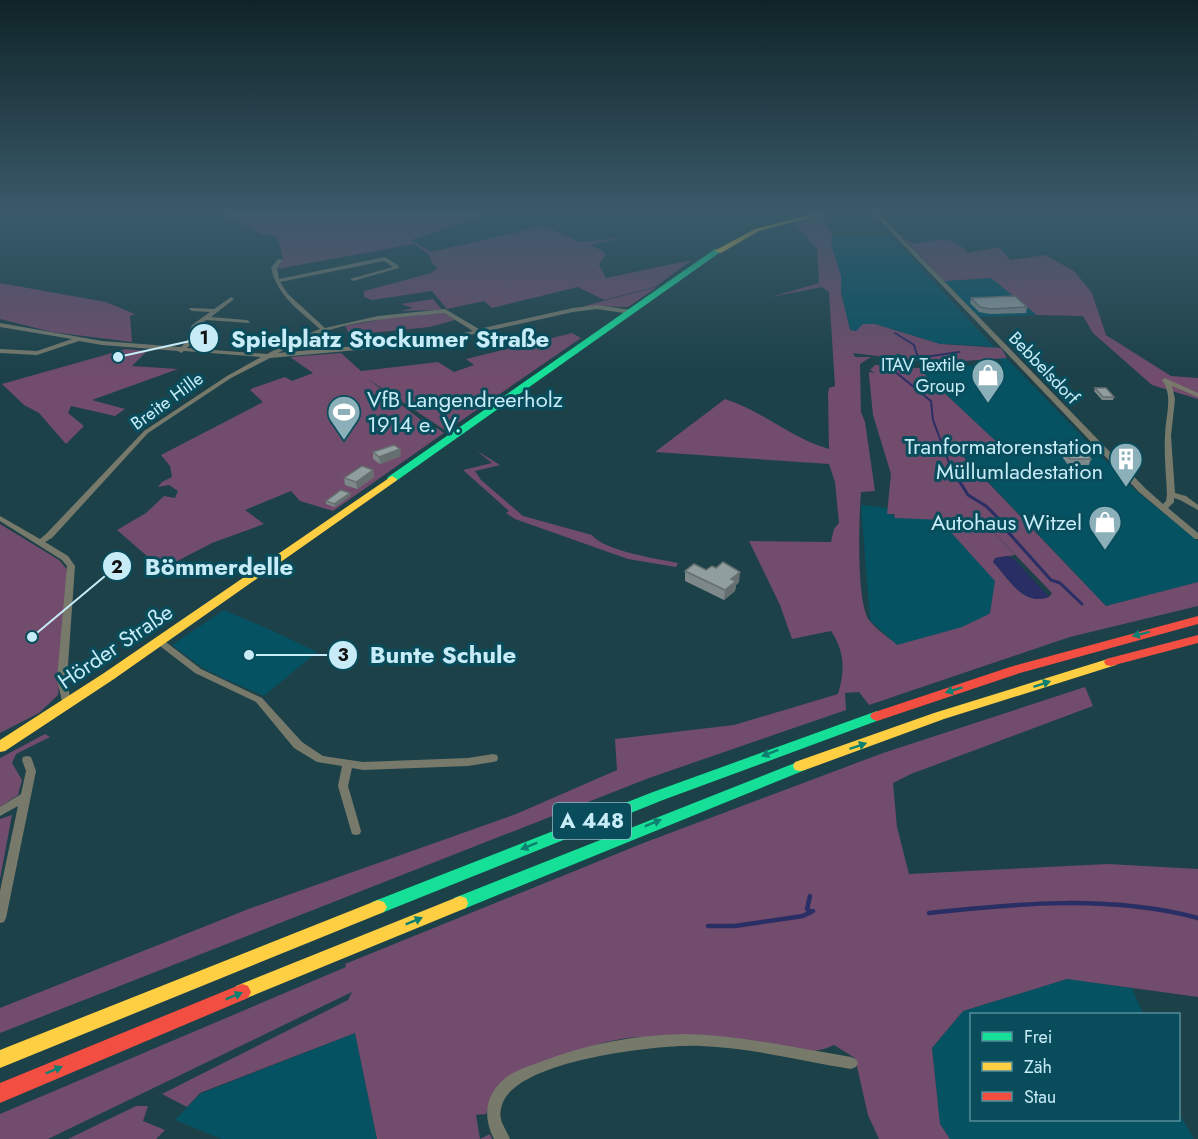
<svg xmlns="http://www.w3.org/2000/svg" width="1198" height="1139" font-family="Jost,sans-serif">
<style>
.built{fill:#055263}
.green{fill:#714c6c;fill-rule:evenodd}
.water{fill:#292e65}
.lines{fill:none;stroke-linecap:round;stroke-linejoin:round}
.stream-far2{stroke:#292e65;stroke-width:2}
.stream-far1{stroke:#292e65;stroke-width:3}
.stream{stroke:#292e65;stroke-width:4.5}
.street{fill:#77796b;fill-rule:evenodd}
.fast{fill:#16e098;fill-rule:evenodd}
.slow{fill:#ffcf43;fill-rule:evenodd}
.jam{fill:#f24e42;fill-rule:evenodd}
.wall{fill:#7d888a}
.shaded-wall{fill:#666f70}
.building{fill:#919ea0;stroke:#666f70;stroke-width:1.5}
.oneway{fill:#0e8071}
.labels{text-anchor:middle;stroke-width:6;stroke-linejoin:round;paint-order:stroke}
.far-poi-label{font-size:18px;fill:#c7ecf7;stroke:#094d5c;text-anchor:end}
.far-street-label{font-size:18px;fill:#c7ecf7;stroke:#094d5c}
.shield{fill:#094d5c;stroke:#8ebcc8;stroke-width:1.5}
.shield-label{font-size:21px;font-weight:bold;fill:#c7ecf7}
.poi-label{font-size:22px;fill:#c7ecf7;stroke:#094d5c;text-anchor:end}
.street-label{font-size:22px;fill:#c7ecf7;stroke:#094d5c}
.leader{fill:none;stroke:#c7ecf7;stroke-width:2}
.callout-dot{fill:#c7ecf7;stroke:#094d5c;stroke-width:2}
.mark-label{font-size:18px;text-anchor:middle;font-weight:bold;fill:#111}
.callout-label{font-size:24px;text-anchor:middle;font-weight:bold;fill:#c7ecf7;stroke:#094d5c;stroke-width:6;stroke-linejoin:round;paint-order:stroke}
</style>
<rect width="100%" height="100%" fill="#1c4149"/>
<!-- built -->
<g class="built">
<polygon points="891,235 994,347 1001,348 1005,357 1129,485 1198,541 1198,582 1106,606 959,451 1002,447 920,370 1003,363 987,346 940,344 875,324 856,331 850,330 841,292 841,276 831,244 833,236"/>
<polygon points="991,278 1037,315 978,317 944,281"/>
<polygon points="861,505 888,508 887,511 891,515 902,517 954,515 986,556 1007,612 900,648 870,620"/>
<polygon points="224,610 273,631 317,652 264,696 223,678 203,668 172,645"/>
<polygon points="1067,979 1132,988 1143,1014 972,1014 972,1120 1178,1120 1179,1113 1194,1139 950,1139 940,1124 932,1048 963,1011"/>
<polygon points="355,1033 377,1139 222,1139 175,1120 200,1094"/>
</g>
<!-- green -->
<g class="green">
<polygon points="222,213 490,213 411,240 431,252 544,226 580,242 621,238 591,245 606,253 599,265 606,278 692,260 655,287 604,300 578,287 492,308 484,301 447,309 432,291 372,300 364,297 364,291 431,273 438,267 433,265 429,254 414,244 277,269 283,260 278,238 269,234 263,235"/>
<path d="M820,216L833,236L831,244L841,276V293L850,330L856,331L863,324H875L940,344L1001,348L1007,358L934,363L853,353L855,357H871L860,364L861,412L865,422L875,491L861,492C859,516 856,602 869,620C876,630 889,637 897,645L962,627L987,615L990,613L995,581L947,528L944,520L895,518L894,514H887L891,474L873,415L869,375V372L875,373L870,370L875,365L932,369L921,371L1003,448L959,452L1106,606L1198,582V606L1070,637L869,705L859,692L845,693L846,710L649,778L0,1033V1008L251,908L516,814L617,770L615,739L734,725L838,694C845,670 845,652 831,631L792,639L780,605L749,541L831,542L834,529L839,523L835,482L829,464L655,452L725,399C763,411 792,439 829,449L828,393L829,388L835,386L829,292L822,287L771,297L819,283L817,249L794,222ZM981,519L1052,593L1049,597L995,558L1015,555Z"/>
<path d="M899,233L913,244C938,240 950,233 968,253L999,247L1010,260L1045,255L1074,271L1092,293L1106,335L1171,376L1198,378V399L1152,385L1093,333L1083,316L1037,315L991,278L944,281Z"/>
<polygon points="0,283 106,302 135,314 130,316 132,342 52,332 0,319"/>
<polygon points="657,287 628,307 584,306"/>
<polygon points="433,299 442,310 400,311 413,308 401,304"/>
<polygon points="444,313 455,320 430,327 350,335 345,326 389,318"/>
<polygon points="572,333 581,338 446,431 368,379 434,430 437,428 444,433 333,511 300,501 291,491 245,510 264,524 212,543 162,569 117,530 146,513 164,496 175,498 178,491 169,485 158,487 162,482 172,477 170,466 161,455 263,402 250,390 253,388 285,377 292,381 313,373 290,357 341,353 361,371 438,362 454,372 474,365 466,359"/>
<polygon points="126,349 147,351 132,366 178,369 92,400 125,409 115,416 71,406 68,413 84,426 66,444 39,413 24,405 2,384"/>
<path d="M477,451L500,465L475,471L481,480L523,516L592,535C604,551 658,559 678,563L676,567L628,559L515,519L506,513L509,511L463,470L492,463Z"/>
<polygon points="0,524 59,560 66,568 69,579 58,695 39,713 0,733"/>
<path d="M1085,687L1093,706L911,774L893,783L897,827L909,874L1108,864L1198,869V997L1067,979L963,1011L932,1048L940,1124L950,1139H879L868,1115L855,1058L834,1045C793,1066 688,1035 639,1037C585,1040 539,1071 492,1095L486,1114L476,1115L480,1139L490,1134L492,1139H377L355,1033L200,1093L187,1107L162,1094L348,1000L352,992L48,1139H0V1114L346,967L345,964L646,842L883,753Z"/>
<polygon points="45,734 50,737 16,754 12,763 22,780 18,795 0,807 0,758"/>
<polygon points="12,815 0,879 0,819"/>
<polygon points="136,1106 148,1106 143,1121 165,1130 156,1139 68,1139"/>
</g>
<!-- water -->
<path class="water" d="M1007,556L1014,559L1049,597C1023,607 1009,579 993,562L995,558Z"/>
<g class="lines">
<!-- stream-far2 -->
<g class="stream-far2">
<polyline points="895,333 914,345 918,358 914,359"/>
<polyline points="918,358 959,352"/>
<polyline points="888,366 931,401 933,420 951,468"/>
</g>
<!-- stream-far1 -->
<polyline class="stream-far1" points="950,466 968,495 986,506 1009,529 1008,532 1051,580 1060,583 1082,604"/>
<!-- stream -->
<g class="stream">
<polyline points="810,896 807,909 811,912"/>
<path d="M929,913C1018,903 1111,895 1198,918"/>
<polyline points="708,926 735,926 803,916 813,911"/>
</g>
<!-- street -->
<g class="street">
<path d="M873,213H878L1145,488L1163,504L1166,501L1167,494C1166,475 1164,455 1165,436C1165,417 1174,397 1162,380L1165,378L1167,379L1198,393V397L1172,386L1175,399L1171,436L1175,493L1186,496L1198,505V510L1180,500L1174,498V502L1168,508L1198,533V539H1195L1139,492Z"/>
<path d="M385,257L399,266V268L353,281L350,279L393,267L384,261L280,282L288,294L325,328L378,316L445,309L479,329L573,308L597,305L631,310L634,312L631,314L597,309L573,312L434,343L270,358L231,378L148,433L52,538L45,542L68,556L75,566L67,679L71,704L69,706H63L57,679L67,566L62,560L0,521V516L40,539L46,534L144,431L227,376L261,357L184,351L181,353L178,351L102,345L79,341L37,355L0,353V349L37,351L72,339L0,327V323L102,341L181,347L187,341L192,325L210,312L192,311L189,309L190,308L214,309L231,297L234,299L233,300L211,317L247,320L250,322L249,323L206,320L197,327L193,342L187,348L267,354L300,337L320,329C299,310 278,297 271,268L278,259L283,260L277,268L279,279ZM444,313L473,331L434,339L278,353C295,344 311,336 329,330C365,319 406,317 444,313Z"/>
<polygon points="159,638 162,639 201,669 262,698 302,742 323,756 363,762 468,758 493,754 497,755 498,758 497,761 493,762 468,766 363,770 352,768 348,786 361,831 360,834 356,835 352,834 338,786 342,766 317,762 294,748 256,702 195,673 156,643 155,641"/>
<polygon points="27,756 31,757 36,771 6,918 4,922 0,923 0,891 18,806 0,816 0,807 21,794 26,771 22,760 23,757"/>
<path d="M684,1034C740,1035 795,1048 851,1057L856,1059L858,1063L856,1067L851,1069C801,1061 752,1048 701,1046C661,1044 515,1060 502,1105C497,1121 505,1126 510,1139H494C484,1120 484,1099 500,1083C510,1072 526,1067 540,1062C586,1044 634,1035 684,1034Z"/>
</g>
<!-- fast -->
<g class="fast">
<polygon points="715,249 722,251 396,481 388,481 387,479 388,477"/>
<polygon points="877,711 882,713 884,716 882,719 663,800 384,912 378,914 372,912 369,907 372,902 653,792"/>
<polygon points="800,761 805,762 807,766 805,770 466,908 460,910 454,908 452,903 454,898"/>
</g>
<!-- slow -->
<g class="slow">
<polygon points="817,213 828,213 759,231 721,253 714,251 755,229"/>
<polygon points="392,476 397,479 396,481 114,679 5,751 0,752 0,740 104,673"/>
<polygon points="1111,658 1116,659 1118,662 1116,665 944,719 805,770 800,771 795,770 793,766 795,762 934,713"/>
<polygon points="460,896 466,898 468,903 466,908 242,1000 236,998 233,992 236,986"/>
<polygon points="378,900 384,902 387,907 384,912 0,1068 0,1050"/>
</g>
<!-- jam -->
<g class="jam">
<polygon points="1198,616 1198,624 1020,673 877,721 872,719 870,716 872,713 1010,667"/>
<polygon points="1198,635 1198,643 1111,666 1106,665 1104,662 1106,659"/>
<polygon points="242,984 248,986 251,992 248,998 0,1103 0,1083"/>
</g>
</g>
<!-- wall -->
<g class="wall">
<polygon points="971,298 1027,307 1026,313 990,314 979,312 970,303"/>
<polygon points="1095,388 1114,397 1113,400 1102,400 1094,391"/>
<polygon points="373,452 401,456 380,464 373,459"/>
<polygon points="1065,452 1091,459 1089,465 1068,465 1063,458"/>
<polygon points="373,470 374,477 357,489 345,485 344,478"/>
<polygon points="350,496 335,507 326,504 326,501"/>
<polygon points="706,570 739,582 736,585 735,591 724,600 685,581 685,571"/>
</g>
<!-- shaded-wall -->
<g class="shaded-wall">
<polygon points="400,449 401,456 380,464 379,457"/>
<polygon points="373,470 374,477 357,489 356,482"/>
<polygon points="350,493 350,496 335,507 334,504"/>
<polygon points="740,572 739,582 736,585 735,591 724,600 725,590 731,579"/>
</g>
<!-- building -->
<g class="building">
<polygon points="1015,296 1027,307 991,309 980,307 971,298"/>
<polygon points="1095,388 1106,388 1114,397 1103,397"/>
<polygon points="394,445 400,449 379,457 373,452"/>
<polygon points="1085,451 1091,459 1070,459 1065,452"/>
<polygon points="362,466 373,470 356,482 344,478"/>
<polygon points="341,490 350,493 334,504 326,501"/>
<polygon points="723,562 740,572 731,579 736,581 725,590 685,571 694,564 706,570 712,566 716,568"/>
</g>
<!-- one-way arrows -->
<defs><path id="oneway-solid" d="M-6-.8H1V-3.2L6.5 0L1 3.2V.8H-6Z" transform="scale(1.5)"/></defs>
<g class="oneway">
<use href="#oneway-solid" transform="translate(1141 634) rotate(166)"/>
<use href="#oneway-solid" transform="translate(1042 684) rotate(-18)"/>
<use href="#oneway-solid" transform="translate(954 690) rotate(163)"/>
<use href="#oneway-solid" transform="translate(858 746) rotate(-19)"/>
<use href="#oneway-solid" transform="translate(770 753) rotate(159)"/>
<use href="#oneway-solid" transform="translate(653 823) rotate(-22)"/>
<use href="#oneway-solid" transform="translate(529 846) rotate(158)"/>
<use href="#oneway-solid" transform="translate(414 921) rotate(-22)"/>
<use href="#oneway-solid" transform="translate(234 996) rotate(-22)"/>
<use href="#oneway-solid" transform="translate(54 1070) rotate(-23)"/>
</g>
<!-- sky -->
<linearGradient id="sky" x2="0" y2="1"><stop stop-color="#0f2428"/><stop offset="0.57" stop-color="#3a5a6a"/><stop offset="1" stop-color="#3a5a6a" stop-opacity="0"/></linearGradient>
<rect width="1198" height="372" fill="url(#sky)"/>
<!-- icons -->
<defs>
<g id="shop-pin" transform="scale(1.725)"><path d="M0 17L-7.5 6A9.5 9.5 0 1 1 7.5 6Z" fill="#8bb0ba" stroke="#094d5c"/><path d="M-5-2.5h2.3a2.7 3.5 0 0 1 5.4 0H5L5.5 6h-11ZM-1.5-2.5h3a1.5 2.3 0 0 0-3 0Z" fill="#fff"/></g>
<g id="stadium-pin" transform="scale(1.725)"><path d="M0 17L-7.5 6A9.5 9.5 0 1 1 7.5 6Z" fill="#8bb0ba" stroke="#094d5c"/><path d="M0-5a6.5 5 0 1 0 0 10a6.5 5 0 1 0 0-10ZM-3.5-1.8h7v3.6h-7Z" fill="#fff"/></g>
<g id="building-pin" transform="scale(1.725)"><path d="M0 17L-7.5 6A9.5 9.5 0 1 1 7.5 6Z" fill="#8bb0ba" stroke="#094d5c"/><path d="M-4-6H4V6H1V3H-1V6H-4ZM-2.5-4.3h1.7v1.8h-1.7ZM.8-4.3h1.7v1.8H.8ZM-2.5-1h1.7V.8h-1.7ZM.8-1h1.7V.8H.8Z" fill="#fff"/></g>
</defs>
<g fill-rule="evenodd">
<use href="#shop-pin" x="988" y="375"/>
<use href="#stadium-pin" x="344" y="412"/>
<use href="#building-pin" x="1126" y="459"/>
<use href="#shop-pin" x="1105" y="522"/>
</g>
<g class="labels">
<!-- far-poi labels -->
<g class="far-poi-label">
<text x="965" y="371">ITAV Textile<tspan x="965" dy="21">Group</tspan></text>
</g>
<!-- far-street labels -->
<g class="far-street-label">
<text transform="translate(1044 368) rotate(46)" y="6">Bebbelsdorf</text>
<text transform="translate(167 401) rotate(-36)" y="6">Breite Hille</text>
</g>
<!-- shield labels -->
<rect class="shield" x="553" y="803" width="78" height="36" rx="4.5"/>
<g class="shield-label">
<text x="592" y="828">A 448</text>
</g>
<!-- poi labels -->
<g class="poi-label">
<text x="367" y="407" text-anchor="start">VfB Langendreerholz<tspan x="367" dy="25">1914 e. V.</tspan></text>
<text x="1103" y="454">Tranformatorenstation<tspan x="1103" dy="25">Müllumladestation</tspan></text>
<text x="1082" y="530">Autohaus Witzel</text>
</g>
<!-- street labels -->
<g class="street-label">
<text transform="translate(115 646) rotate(-34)" y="8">Hörder Straße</text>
</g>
</g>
<!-- callouts -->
<path class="leader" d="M118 357L204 338M32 637L117 566M249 655L343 655"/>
<g class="callout-dot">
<circle cx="118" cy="357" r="6"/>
<circle cx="32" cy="637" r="6"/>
<circle cx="249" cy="655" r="6"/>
<circle cx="204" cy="338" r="15"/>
<circle cx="117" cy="566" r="15"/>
<circle cx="343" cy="655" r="15"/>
</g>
<g class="mark-label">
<text x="204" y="344">1</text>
<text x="117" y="573">2</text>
<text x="343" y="661">3</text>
</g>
<g class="callout-label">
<text x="390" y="347">Spielplatz Stockumer Straße</text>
<text x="219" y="575">Bömmerdelle</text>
<text x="443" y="663">Bunte Schule</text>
</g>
<!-- legend -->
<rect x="970" y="1013" width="210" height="108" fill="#094d5c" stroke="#558d9a" stroke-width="1.5"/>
<rect x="982" y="1032" width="30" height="9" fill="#16e098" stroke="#558d9a" stroke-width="1.5"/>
<text x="1024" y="1043" font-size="18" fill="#c7ecf7">Frei</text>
<rect x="982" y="1062" width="30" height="9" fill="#ffcf43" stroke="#558d9a" stroke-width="1.5"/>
<text x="1024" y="1073" font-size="18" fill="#c7ecf7">Zäh</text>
<rect x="982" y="1092" width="30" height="9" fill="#f24e42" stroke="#558d9a" stroke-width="1.5"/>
<text x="1024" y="1103" font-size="18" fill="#c7ecf7">Stau</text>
</svg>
